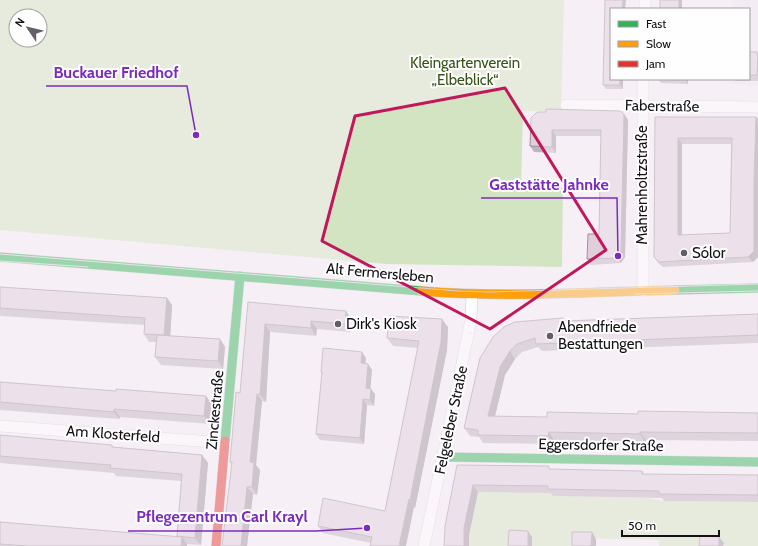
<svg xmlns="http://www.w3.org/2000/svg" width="758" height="546" font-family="Cabin,sans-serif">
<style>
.built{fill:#f2e6f3}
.green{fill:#d2e4c1;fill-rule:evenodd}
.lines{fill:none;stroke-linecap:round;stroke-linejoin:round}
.street-casing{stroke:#d0cbd1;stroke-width:12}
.fast-casing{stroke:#d0cbd1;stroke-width:10}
.slow-casing{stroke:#d0cbd1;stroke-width:10}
.jam-casing{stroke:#d0cbd1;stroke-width:10}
.street{stroke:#fefdfe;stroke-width:11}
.fast{stroke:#30b455;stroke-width:9}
.slow{stroke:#ff9f0a;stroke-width:9}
.jam{stroke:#e5322d;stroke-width:9}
.tram{stroke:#d4d2d4;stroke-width:1}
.wall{fill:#c2b1be;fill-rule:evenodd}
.shaded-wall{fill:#9e909b}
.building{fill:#e1cedd;stroke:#9e909b;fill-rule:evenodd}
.marked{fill:none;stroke:#c2185b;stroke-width:3;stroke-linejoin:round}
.poi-dot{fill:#635e64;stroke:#fefefe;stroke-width:1.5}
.labels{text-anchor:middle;stroke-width:4;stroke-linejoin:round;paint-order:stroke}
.park-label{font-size:15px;fill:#355314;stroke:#fefefe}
.street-label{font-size:15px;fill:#141015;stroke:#fefefe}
.poi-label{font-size:15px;fill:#141015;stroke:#fefefe;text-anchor:start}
.leader{fill:none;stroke:#7b2cbf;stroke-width:1.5}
.callout-dot{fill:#7b2cbf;stroke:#fefefe;stroke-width:1.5}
.callout-label{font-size:16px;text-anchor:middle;font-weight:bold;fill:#7b2cbf;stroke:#fefefe;stroke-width:4;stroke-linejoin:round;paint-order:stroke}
</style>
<rect width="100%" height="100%" fill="#f6f0f6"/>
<!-- built -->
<polygon class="built" points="732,0 758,0 758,86 727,84 728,79 749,79 749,9 731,9"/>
<!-- green -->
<g class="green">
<path d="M0,0H564L561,111H523L521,187H563L562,267L386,264L0,230ZM16,16H40V40H16Z"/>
<polygon points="478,492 553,493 554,496 647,498 664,501 758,502 758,546 723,546 723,543 704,546 659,546 659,540 577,538 576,546 532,546 532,537 513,546 469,546 469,535"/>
</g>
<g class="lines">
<!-- street casing -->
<g class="street-casing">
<g id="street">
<polyline points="645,9 645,0"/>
<polyline points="566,105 758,107"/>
<polyline points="643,291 643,79"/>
<polyline points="0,426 226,443"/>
<polyline points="424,546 471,320 472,294"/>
</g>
</g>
<!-- fast casing -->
<g class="fast-casing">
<g id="fast">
<polyline points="0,257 421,291"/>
<polyline points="675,290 758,288"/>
<polyline points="225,441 240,276"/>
<polyline points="443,457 758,462"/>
</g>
</g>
<!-- slow casing -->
<g class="slow-casing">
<path id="slow" d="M421,291C505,298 591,292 675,290"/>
</g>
<!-- jam casing -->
<g class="jam-casing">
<polyline id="jam" points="216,546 225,441"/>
</g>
<!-- street -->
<use href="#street" class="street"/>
<!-- fast -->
<use href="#fast" class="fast"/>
<!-- slow -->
<use href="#slow" class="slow"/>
<!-- jam -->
<use href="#jam" class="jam"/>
<!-- tram -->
<g class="tram">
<polyline points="0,254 458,291 490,292 758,284"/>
<polyline points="0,261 88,267"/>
<polyline points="635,294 758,291"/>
</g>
</g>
<!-- wall -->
<g class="wall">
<polygon points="749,52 758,53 758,81 735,81 734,79 749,79"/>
<polygon points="623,79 623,89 606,89 603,85"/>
<polygon points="658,79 688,79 688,84 661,83"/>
<polygon points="624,114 628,120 625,257 621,263 591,265 587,259 599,234 601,136 556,136 556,153 534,152 530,146 531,118"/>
<path d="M655,117H756L758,119V257L753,262L663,267L658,263L654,257ZM682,144H731L730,233L682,235Z"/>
<polygon points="0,287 167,298 172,305 170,336 220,339 225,347 223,369 161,365 155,357 156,342 149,342 144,334 144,325 0,316"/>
<polygon points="248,302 351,319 350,332 317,329 316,336 270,332 266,402 262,401 256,465 260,470 257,495 253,494 247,546 222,546 232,465 230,462 240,393"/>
<polygon points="758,314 758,343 542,351 538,347 522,352 515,359 505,375 495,416 547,417 638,414 758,413 758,441 646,440 645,442 554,440 554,444 483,443 479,437 470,436 464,428 480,358 566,321"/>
<polygon points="448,327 447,350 415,508 414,507 371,543 323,533 318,526 385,511 418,348 393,346 387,338"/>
<polygon points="366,358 365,364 368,364 372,370 370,388 375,394 374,406 367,405 364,444 320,440 316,434 322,374 321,372"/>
<polygon points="0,382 212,404 210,424 120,417 119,419 0,410"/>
<polygon points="0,435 114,447 202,455 208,463 201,545 187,544 187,546 0,546 0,522 177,537 181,481 116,476 114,473 0,463"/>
<polygon points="457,465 551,469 642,471 644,474 758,475 758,502 664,501 662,498 553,496 551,493 478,492 469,535"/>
</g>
<!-- shaded-wall -->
<g class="shaded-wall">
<polygon points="623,0 626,0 625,9 622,9"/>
<rect x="679" y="0" width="3" height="9"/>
<polygon points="620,79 623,79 623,89 620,85"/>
<polygon points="685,79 688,79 688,84"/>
<polygon points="624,114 628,120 625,257 621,263 617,258"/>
<polygon points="756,117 758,119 758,257 753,262 748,257 754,180"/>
<polygon points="552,130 556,136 556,153 552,147"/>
<polygon points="678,138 682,144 682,241 678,235"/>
<polygon points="167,298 172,305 170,343 164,335"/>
<polygon points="346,311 351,319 350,332 345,324"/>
<polygon points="442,319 448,327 447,350 415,508 410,500"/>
<polygon points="311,321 317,329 316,336 311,328"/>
<polygon points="265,324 270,332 266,402 260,394"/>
<polygon points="220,339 225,347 223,369 218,361"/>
<polygon points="510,351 515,359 505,375 493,424 488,416 500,367"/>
<polygon points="362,352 366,358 365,369 361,363"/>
<polygon points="368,364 372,370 370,394 366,388"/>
<polygon points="371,389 375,394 374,406 370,400"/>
<polygon points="257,394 262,401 256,465 260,470 257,495 252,487 250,462"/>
<polygon points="206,396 212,404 210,424 204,416"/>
<polygon points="363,399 367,405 364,444 360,438"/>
<polygon points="114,409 120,417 119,419 114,412"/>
<polygon points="549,432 554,440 554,444 548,436"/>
<polygon points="640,432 646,440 645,442 640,434"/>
<polygon points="202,455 208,463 201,545 195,538"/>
<polygon points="473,485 478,492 469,535 469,546 464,546 464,528"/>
<polygon points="247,487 253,494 247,546 241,546"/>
<polygon points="409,499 414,507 406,546 399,546"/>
<polygon points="528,531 532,537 532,546 528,546"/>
<polygon points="592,532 596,539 596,546 591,546"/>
<polygon points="182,537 187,544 187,546 181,546"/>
<polygon points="719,537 724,543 723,546 719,546"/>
</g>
<!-- building -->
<g class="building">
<polygon points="605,0 623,0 622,9 611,9 611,79 620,79 620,85 603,85"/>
<rect x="660" y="0" width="19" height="9"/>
<polygon points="749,52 757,52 757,55 758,55 757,75 749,75"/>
<polygon points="546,109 620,111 624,114 621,251 617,258 587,259 588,234 599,234 601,130 552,130 552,147 530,146 531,118 537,112 546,112"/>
<path d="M655,117H756L754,180V251L748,257L659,262L654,257ZM678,138H732L730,233L678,235Z"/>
<polygon points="0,287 167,298 164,335 144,334 145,318 0,308"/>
<polygon points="248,302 346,311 345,324 311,321 311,328 265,324 260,394 257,394 250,462 254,463 252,487 247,487 241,546 222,546 232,462 230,462 236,392 240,393"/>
<polygon points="758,314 758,335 536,344 535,338 517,344 510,351 500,367 488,416 547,417 547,412 638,414 638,411 758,413 758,433 640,432 640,434 549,432 548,436 478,435 478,430 464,428 480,358 493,337 504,327 515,322 563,318 563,321"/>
<polygon points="389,316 442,319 441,342 410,500 409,499 399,546 370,546 372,537 318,526 323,498 385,511 419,341 387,338"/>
<polygon points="157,335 220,339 218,361 155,357"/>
<polygon points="323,348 362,352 361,363 368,364 366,388 371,389 370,400 363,399 360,438 316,434 322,372 321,372"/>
<polygon points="0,382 116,391 116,389 206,396 204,416 114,409 114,412 0,402"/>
<polygon points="0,435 112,445 112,447 202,455 195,538 177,536 182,474 110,468 111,465 0,456"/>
<polygon points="457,465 549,466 549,469 642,471 642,474 758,475 758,495 659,494 659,491 548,489 548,486 473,485 464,528 464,546 444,546 445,526"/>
<polygon points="0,522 182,537 181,546 29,546 0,544"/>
<polygon points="509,530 528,531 528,546 508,546"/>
<polygon points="572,532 592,532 591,546 572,546"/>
<polygon points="700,536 719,537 719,546 699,546"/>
</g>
<!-- marked area -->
<path d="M0 0H758V546H0ZM505,88L606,250L490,329L322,241L355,116Z" fill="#f6f0f6" fill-opacity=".55" fill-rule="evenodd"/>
<path class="marked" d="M505,88L606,250L490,329L322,241L355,116Z"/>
<!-- markers -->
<g class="poi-dot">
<circle cx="684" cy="253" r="4"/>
<circle cx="338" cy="324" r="4"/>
<circle cx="550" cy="336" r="4"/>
</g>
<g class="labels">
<!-- park labels -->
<g class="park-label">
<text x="465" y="68">Kleingartenverein<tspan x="465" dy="17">„Elbeblick“</tspan></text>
</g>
<!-- street labels -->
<g class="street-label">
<text transform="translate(662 106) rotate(1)" y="5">Faberstraße</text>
<text transform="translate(642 185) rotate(-90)" y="5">Mahrenholtzstraße</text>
<text transform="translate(380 273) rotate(5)" y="5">Alt Fermersleben</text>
<text transform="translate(215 410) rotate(-85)" y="5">Zinckestraße</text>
<text transform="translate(451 420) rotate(-78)" y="5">Felgeleber Straße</text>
<text transform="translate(113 434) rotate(4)" y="5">Am Klosterfeld</text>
<text transform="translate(601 445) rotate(1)" y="5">Eggersdorfer Straße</text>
</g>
<!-- poi labels -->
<g class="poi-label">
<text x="692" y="258">Sólor</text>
<text x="346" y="329">Dirk's Kiosk</text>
<text x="558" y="332">Abendfriede<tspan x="558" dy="17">Bestattungen</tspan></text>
</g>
</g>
<!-- callouts -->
<path class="leader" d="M196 135L187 86H46M618 256L617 198H481M367 528L316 531H128"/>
<g class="callout-dot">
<circle cx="196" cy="135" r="4"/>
<circle cx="618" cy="256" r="4"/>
<circle cx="367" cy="528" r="4"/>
</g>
<g class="callout-label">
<text x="116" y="78">Buckauer Friedhof</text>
<text x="549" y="190">Gaststätte Jahnke</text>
<text x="222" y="522">Pflegezentrum Carl Krayl</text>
</g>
<!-- legend -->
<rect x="610" y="8" width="140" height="72" fill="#fefefe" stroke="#a09fa1"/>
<rect x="618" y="21" width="20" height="6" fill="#30b455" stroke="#a09fa1"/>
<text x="646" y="28" font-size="12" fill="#141015">Fast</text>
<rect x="618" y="41" width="20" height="6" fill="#ff9f0a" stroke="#a09fa1"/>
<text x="646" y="48" font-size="12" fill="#141015">Slow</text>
<rect x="618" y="61" width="20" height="6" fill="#e5322d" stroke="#a09fa1"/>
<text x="646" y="68" font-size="12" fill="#141015">Jam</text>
<!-- north arrow -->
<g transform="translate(28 28) rotate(305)"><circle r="19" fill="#fefefe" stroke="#a09fa1"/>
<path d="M0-3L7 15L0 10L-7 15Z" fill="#635e64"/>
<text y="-6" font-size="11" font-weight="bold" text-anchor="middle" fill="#141015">N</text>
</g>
<!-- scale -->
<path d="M622 530v6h97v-6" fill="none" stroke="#141015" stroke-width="2"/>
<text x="628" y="530" font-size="12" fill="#141015" stroke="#fefefe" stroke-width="3" paint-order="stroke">50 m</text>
</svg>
